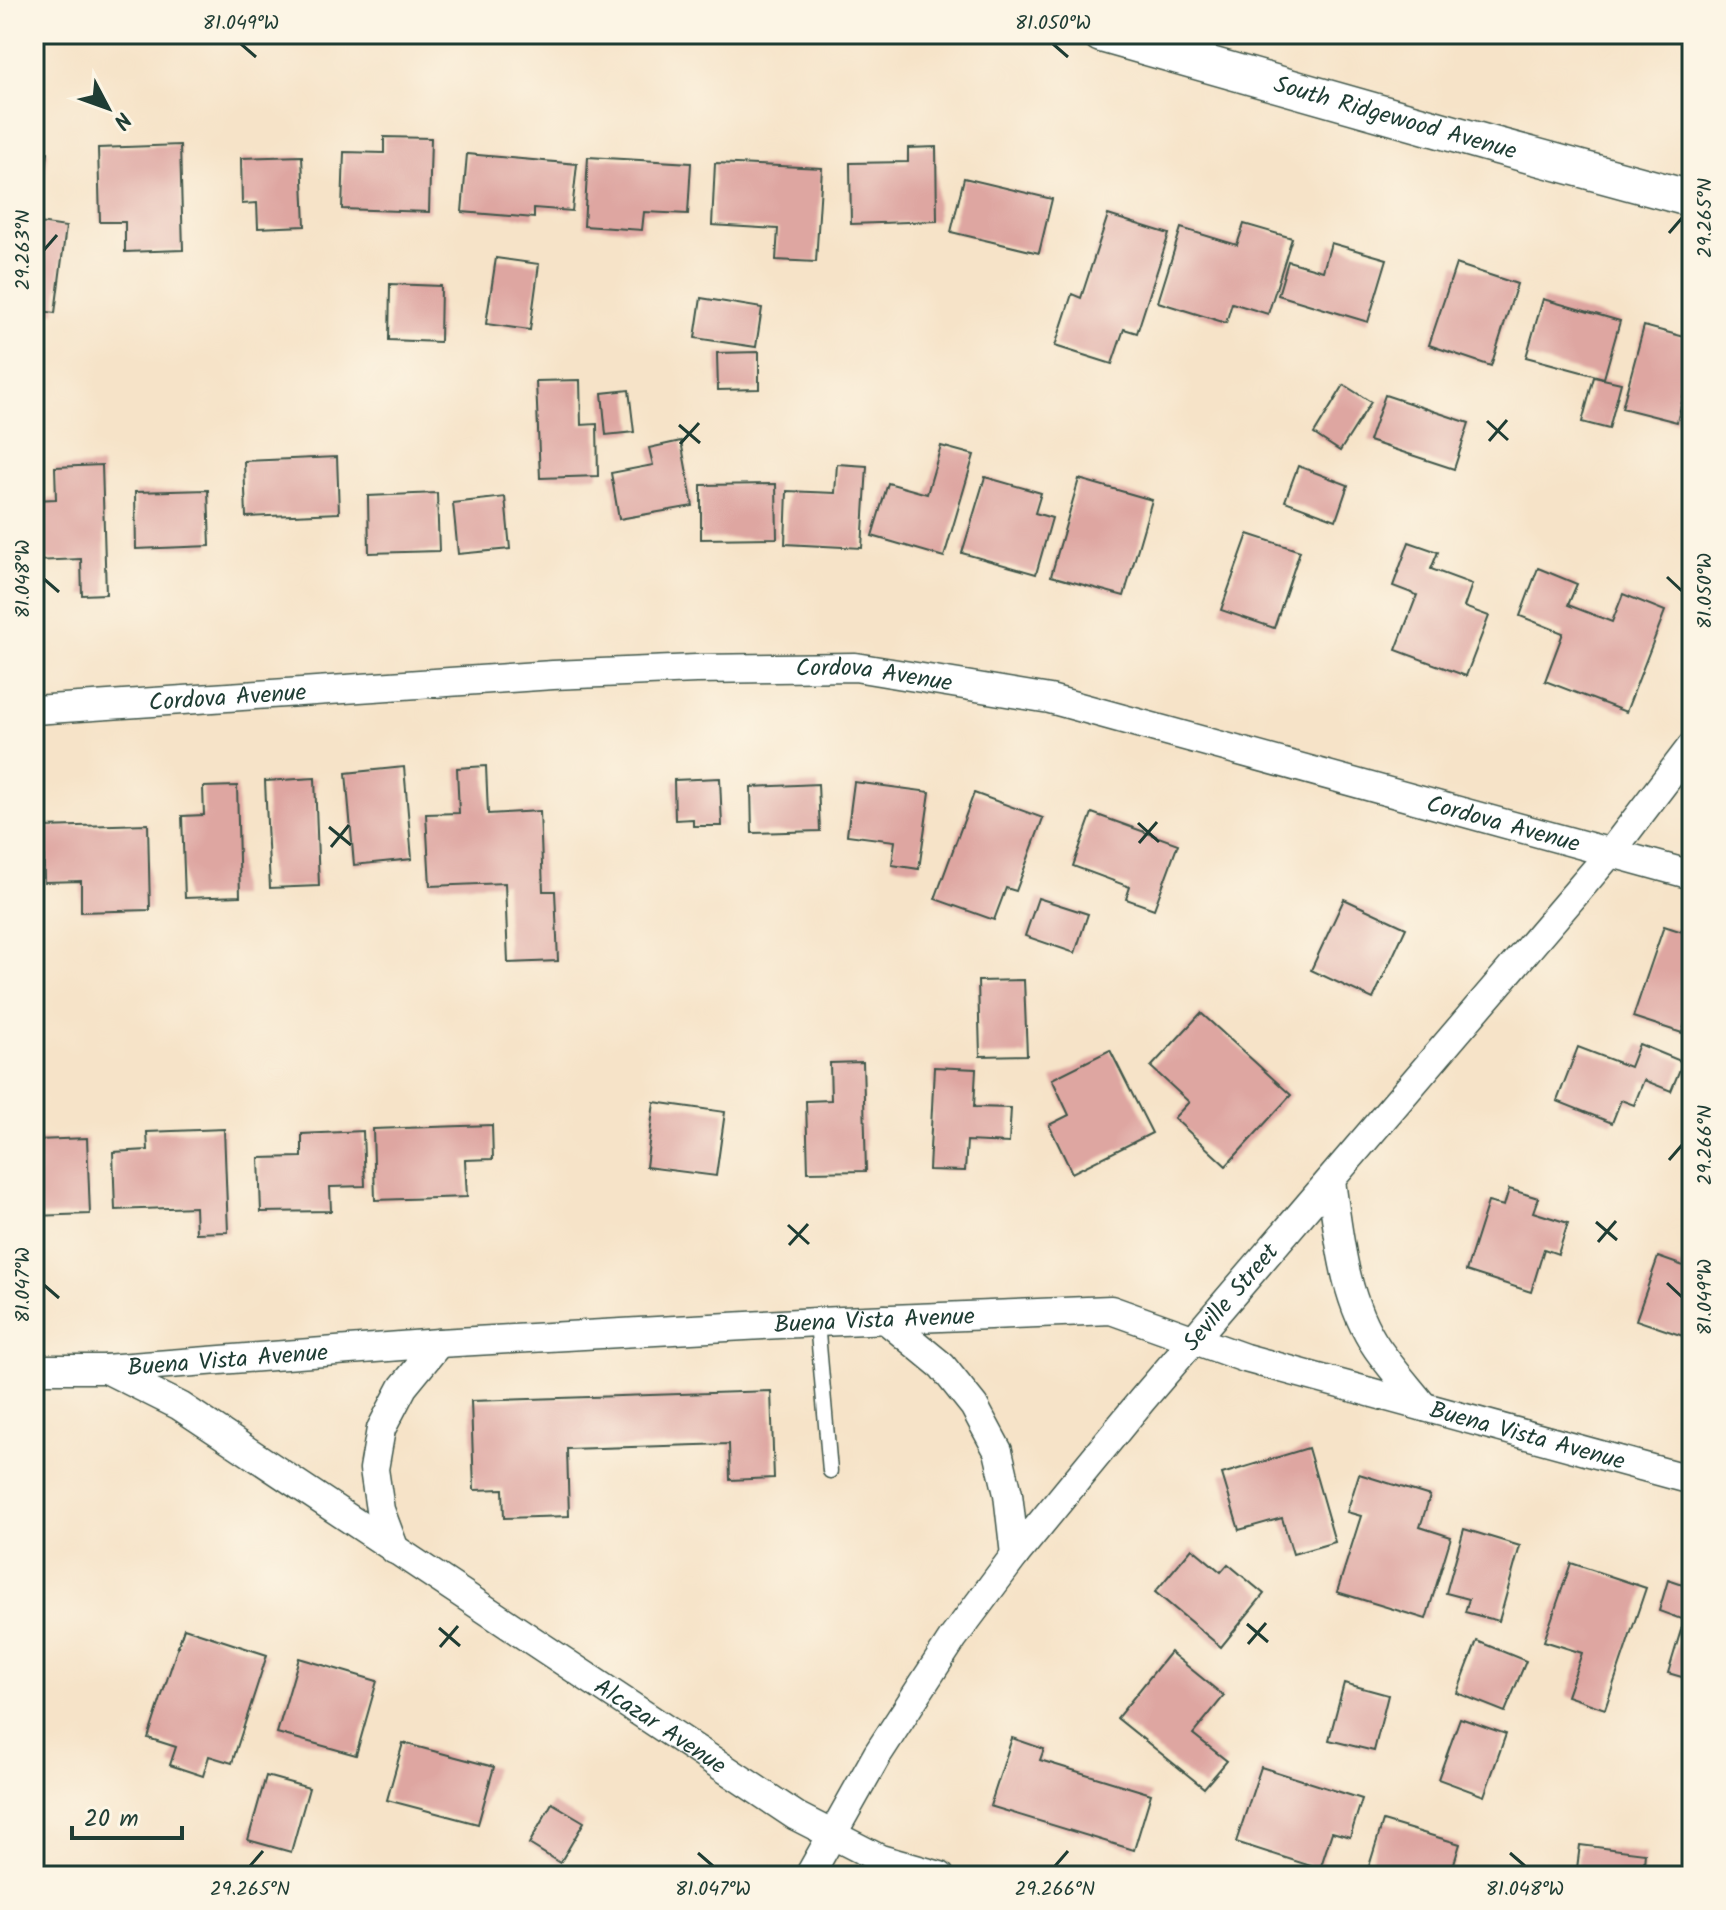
<svg xmlns="http://www.w3.org/2000/svg" width="1726" height="1910" font-family="Kalam,sans-serif">
<style>
.building{fill:#dea6a1}
.lines{fill:none;stroke-linecap:round;stroke-linejoin:round}
.service-casing{stroke:#3f564a;stroke-width:17}
.minor-casing{stroke:#3f564a;stroke-width:31}
.tertiary-casing{stroke:#3f564a;stroke-width:39}
.service{stroke:#fff;stroke-width:14}
.minor{stroke:#fff;stroke-width:28}
.tertiary{stroke:#fff;stroke-width:36}
.ticks{fill:none;stroke:#1f3d34;stroke-width:3}
.labels{text-anchor:middle;stroke-width:6;stroke-linejoin:round;paint-order:stroke}
.street-label{font-size:24px;fill:#1f3d34;stroke:#fcf5e5}
.neatline{fill:none;stroke:#1f3d34;stroke-width:3}
.ticks-label{font-size:20px;text-anchor:middle;fill:#1f3d34}
</style>
<rect width="100%" height="100%" fill="#fcf5e5"/>
<filter id="ink" filterUnits="userSpaceOnUse"><feTurbulence type="fractalNoise" baseFrequency=".0125" numOctaves="2"/><feDisplacementMap in="SourceGraphic" scale="16" xChannelSelector="R" yChannelSelector="G"/><feConvolveMatrix kernelMatrix="1 2 1 2 8 2 1 2 1" color-interpolation-filters="sRGB"/></filter>
<filter id="wash" filterUnits="userSpaceOnUse"><feTurbulence type="fractalNoise" baseFrequency=".006" numOctaves="4" result="noise"/><feDisplacementMap in="SourceGraphic" scale="32" xChannelSelector="R" yChannelSelector="G"/><feGaussianBlur stdDeviation="1.8" result="paint"/><feColorMatrix in="noise" values="0 0 0 0 0 0 0 0 0 0 0 0 0 0 0 0 0 1.4 0 .05"/><feComposite in="paint" operator="in"/></filter>
<g filter="url(#wash)">
<rect width="100%" height="100%" fill="#f6e3c8"/>
<g id="blocks">
<!-- building -->
<g class="building">
<polygon points="384,137 431,138 429,212 342,209 344,152 384,153"/>
<polygon points="180,145 183,250 125,252 125,222 100,222 98,148"/>
<polygon points="936,147 937,221 851,224 850,163 908,162 908,148"/>
<polygon points="34,150 48,152 39,223 66,227 55,313 34,310"/>
<polygon points="467,154 577,164 572,211 534,208 534,218 462,212"/>
<polygon points="302,156 305,226 258,228 257,203 242,204 241,158"/>
<polygon points="588,157 691,163 688,214 644,212 642,230 584,226"/>
<polygon points="715,163 822,168 816,262 776,260 778,229 712,225"/>
<polygon points="964,178 1052,199 1039,253 951,232"/>
<polygon points="1108,215 1169,234 1137,333 1124,329 1112,364 1055,346 1072,294 1081,298"/>
<polygon points="1244,224 1292,238 1268,314 1232,303 1226,323 1158,302 1181,228 1237,245"/>
<polygon points="1331,243 1387,259 1368,322 1278,295 1288,261 1323,271"/>
<polygon points="496,258 539,264 530,330 486,324"/>
<polygon points="1456,264 1517,284 1491,366 1429,345"/>
<polygon points="390,284 441,286 440,342 389,340"/>
<polygon points="701,298 762,308 756,347 695,338"/>
<polygon points="1543,299 1620,321 1604,378 1526,357"/>
<polygon points="1644,326 1692,339 1692,396 1684,394 1677,422 1622,408"/>
<polygon points="759,352 759,389 718,390 717,353"/>
<polygon points="1594,377 1621,383 1609,429 1582,422"/>
<polygon points="580,380 581,425 597,424 598,476 540,478 536,381"/>
<polygon points="1344,385 1371,402 1340,451 1314,434"/>
<polygon points="629,390 634,432 606,435 602,393"/>
<polygon points="1385,395 1469,423 1454,469 1369,441"/>
<polygon points="681,441 693,506 619,519 611,473 653,465 649,448"/>
<polygon points="941,446 974,455 944,557 872,536 888,483 927,494"/>
<polygon points="337,457 339,513 246,517 244,461"/>
<polygon points="837,464 867,466 862,548 785,544 787,491 835,493"/>
<polygon points="102,465 106,594 82,595 81,559 34,561 34,500 56,499 55,467"/>
<polygon points="1298,466 1348,485 1336,520 1285,501"/>
<polygon points="985,477 1041,493 1035,513 1052,518 1036,574 962,553"/>
<polygon points="1079,479 1152,500 1124,596 1051,576"/>
<polygon points="776,484 777,538 701,539 701,485"/>
<polygon points="208,490 210,546 136,549 135,492"/>
<polygon points="437,493 439,551 369,553 368,496"/>
<polygon points="505,497 510,549 458,554 453,503"/>
<polygon points="1248,534 1300,551 1274,628 1221,610"/>
<polygon points="1409,542 1438,552 1431,569 1472,584 1464,607 1489,616 1466,676 1396,650 1417,595 1393,586"/>
<polygon points="1538,568 1577,584 1568,605 1612,622 1623,594 1665,611 1626,712 1545,681 1563,633 1520,616"/>
<polygon points="486,766 488,814 540,811 543,891 555,891 558,961 508,963 505,883 430,886 426,814 459,813 457,768"/>
<polygon points="404,767 412,859 354,865 346,773"/>
<polygon points="315,778 319,886 270,888 265,781"/>
<polygon points="720,778 722,826 693,826 693,819 675,820 674,780"/>
<polygon points="854,782 930,792 919,869 892,865 895,841 847,835"/>
<polygon points="818,784 820,831 752,833 751,787"/>
<polygon points="237,786 240,896 185,898 182,816 204,815 203,787"/>
<polygon points="974,793 1043,818 1016,891 1006,888 994,920 935,899"/>
<polygon points="1092,813 1178,844 1154,909 1126,899 1130,887 1073,866"/>
<polygon points="148,824 150,910 81,912 81,881 44,882 43,827"/>
<polygon points="1038,898 1088,914 1075,953 1025,936"/>
<polygon points="1344,899 1406,928 1373,999 1311,970"/>
<polygon points="1664,926 1692,935 1692,1002 1682,1033 1633,1017"/>
<polygon points="1024,980 1027,1055 980,1056 978,981"/>
<polygon points="1201,1013 1291,1095 1226,1166 1174,1118 1189,1102 1151,1067"/>
<polygon points="1639,1044 1683,1062 1671,1091 1644,1080 1634,1105 1621,1100 1612,1123 1557,1101 1578,1047 1630,1067"/>
<polygon points="1110,1050 1152,1133 1072,1173 1049,1125 1069,1115 1052,1079"/>
<polygon points="863,1062 866,1171 808,1172 806,1101 831,1100 830,1063"/>
<polygon points="934,1067 976,1069 974,1107 1011,1108 1009,1143 967,1141 965,1171 929,1170"/>
<polygon points="654,1102 725,1112 716,1176 646,1167"/>
<polygon points="492,1125 493,1159 465,1160 467,1197 375,1200 373,1129"/>
<polygon points="224,1129 228,1232 196,1233 195,1207 115,1210 113,1152 148,1150 147,1132"/>
<polygon points="363,1131 365,1186 330,1187 331,1211 261,1212 259,1158 302,1157 302,1134"/>
<polygon points="87,1138 90,1214 34,1216 34,1161 38,1161 37,1140"/>
<polygon points="1509,1189 1538,1198 1533,1212 1568,1223 1558,1254 1544,1249 1531,1292 1466,1271 1488,1202 1504,1206"/>
<polygon points="1658,1257 1692,1269 1692,1339 1636,1320"/>
<polygon points="771,1391 774,1478 730,1480 729,1444 567,1449 569,1516 504,1518 503,1489 474,1490 471,1401"/>
<polygon points="1308,1448 1335,1542 1293,1554 1282,1518 1239,1530 1222,1474"/>
<polygon points="1359,1474 1430,1496 1420,1527 1451,1537 1426,1619 1337,1592 1361,1516 1347,1512"/>
<polygon points="1464,1529 1520,1546 1499,1621 1465,1612 1469,1599 1446,1593"/>
<polygon points="1192,1548 1221,1572 1228,1564 1264,1594 1221,1647 1155,1592"/>
<polygon points="1571,1563 1646,1588 1605,1709 1567,1696 1582,1653 1544,1641"/>
<polygon points="1668,1580 1692,1588 1692,1680 1668,1673 1684,1620 1659,1611"/>
<polygon points="184,1628 267,1655 232,1763 209,1756 203,1776 170,1765 176,1747 148,1738"/>
<polygon points="1477,1641 1526,1661 1505,1712 1457,1693"/>
<polygon points="1170,1652 1224,1696 1193,1734 1227,1761 1204,1788 1117,1718"/>
<polygon points="299,1658 377,1681 356,1755 277,1733"/>
<polygon points="1344,1683 1388,1695 1374,1751 1329,1740"/>
<polygon points="1460,1718 1506,1734 1484,1796 1438,1779"/>
<polygon points="1012,1738 1044,1749 1040,1760 1151,1794 1134,1850 990,1806"/>
<polygon points="403,1743 494,1767 478,1824 387,1800"/>
<polygon points="1261,1767 1362,1799 1350,1837 1332,1832 1320,1869 1236,1842"/>
<polygon points="266,1776 309,1788 291,1852 248,1840"/>
<polygon points="552,1803 584,1822 560,1863 529,1844"/>
<polygon points="1383,1821 1460,1844 1450,1876 1366,1876"/>
<polygon points="1580,1845 1645,1853 1643,1876 1576,1876"/>
</g>
</g>
</g>
<g filter="url(#ink)">
<use href="#blocks" fill-opacity="0" stroke="#3f564a" stroke-width="2"/>
<g class="lines">
<!-- service casing -->
<g class="service-casing">
<polyline id="service" points="817,1322 830,1471"/>
</g>
<!-- minor casing -->
<g class="minor-casing">
<g id="minor">
<path id="s1" d="M34,710L553,675L696,669L855,667L1050,699L1692,875"/>
<path d="M1331,1181C1339,1237 1344,1300 1377,1348C1391,1368 1408,1387 1424,1407"/>
<polyline points="885,1319 942,1366 974,1406 998,1451 1008,1494 1015,1555"/>
<path id="s2" d="M34,1369H105L439,1343L817,1322L1111,1310L1245,1358L1692,1480"/>
<path id="s3" d="M106,1369L180,1406L796,1816L880,1859L940,1876"/>
<polyline points="395,1550 380,1510 374,1469 381,1429 403,1387 439,1343"/>
<path id="s4" d="M809,1876L877,1755L953,1638L1015,1555L1142,1400L1611,852L1692,746"/>
</g>
</g>
<!-- tertiary casing -->
<g class="tertiary-casing">
<g id="tertiary">
<path id="s5" d="M1101,34L1486,143L1692,199"/>
</g>
</g>
<!-- service -->
<use href="#service" class="service"/>
<!-- minor -->
<use href="#minor" class="minor"/>
<!-- tertiary -->
<use href="#tertiary" class="tertiary"/>
</g>
</g>
<!-- ticks -->
<path class="ticks" d="M241,44L256,57M1053,44L1068,57M1669,233L1682,218M44,250L57,235M1487,421L1508,440M679,425L700,443M1489,441L1507,420M680,444L699,423M1667,577L1682,591M44,579L59,592M1138,823L1159,842M329,827L351,845M1139,843L1157,822M331,847L349,825M1669,1160L1682,1145M1596,1222L1617,1240M788,1225L809,1244M1598,1242L1616,1221M789,1245L808,1224M1667,1283L1682,1297M44,1285L59,1298M1247,1624L1268,1642M439,1628L460,1646M1248,1644L1266,1623M440,1647L458,1626M698,1853L713,1866M1510,1853L1525,1866M250,1866L263,1851M1055,1866L1068,1851"/>
<g class="labels">
<!-- street labels -->
<g class="street-label">
<text dy="8" stroke="none"><textPath href="#s5" startOffset="306">South Ridgewood Avenue</textPath></text>
<text dy="8" stroke="none"><textPath href="#s1" startOffset="842">Cordova Avenue</textPath></text>
<text dy="8" stroke="none"><textPath href="#s1" startOffset="194">Cordova Avenue</textPath></text>
<text dy="8" stroke="none"><textPath href="#s1" startOffset="1490">Cordova Avenue</textPath></text>
<text dy="8" stroke="none"><textPath href="#s4" startOffset="718">Seville Street</textPath></text>
<text dy="8" stroke="none"><textPath href="#s2" startOffset="842">Buena Vista Avenue</textPath></text>
<text dy="8" stroke="none"><textPath href="#s2" startOffset="194">Buena Vista Avenue</textPath></text>
<text dy="8" stroke="none"><textPath href="#s2" startOffset="1514">Buena Vista Avenue</textPath></text>
<text dy="8" stroke="none"><textPath href="#s3" startOffset="660">Alcazar Avenue</textPath></text>
</g>
</g>
<!-- margin -->
<rect width="1726" height="1910" fill="none" stroke="#fcf5e5" stroke-width="88"/>
<!-- north arrow -->
<g transform="translate(108 108) rotate(131)" stroke="#fcf5e5" stroke-width="6" paint-order="stroke">
<path d="M0-6L14 30L0 20L-14 30Z" fill="#1f3d34"/>
<text y="-12" font-size="22" font-weight="bold" text-anchor="middle" fill="#1f3d34">N</text>
</g>
<!-- scale -->
<path d="M72 1826v12h110v-12" fill="none" stroke="#1f3d34" stroke-width="4"/>
<text x="84" y="1826" font-size="24" fill="#1f3d34" stroke="#fcf5e5" stroke-width="6" paint-order="stroke">20 m</text>
<rect x="44" y="44" width="1638" height="1822" class="neatline"/>
<g class="ticks-label">
<text x="241" y="29">81.049°W</text>
<text x="1053" y="29">81.050°W</text>
<text transform="translate(1704 218) rotate(-90)" y="7">29.265°N</text>
<text transform="translate(22 250) rotate(-90)" y="7">29.263°N</text>
<text transform="translate(22 579) rotate(-90)" y="7">81.048°W</text>
<text transform="translate(1704 591) rotate(-90)" y="7">81.050°W</text>
<text transform="translate(1704 1145) rotate(-90)" y="7">29.266°N</text>
<text transform="translate(22 1285) rotate(-90)" y="7">81.047°W</text>
<text transform="translate(1704 1297) rotate(-90)" y="7">81.049°W</text>
<text x="250" y="1895">29.265°N</text>
<text x="713" y="1895">81.047°W</text>
<text x="1055" y="1895">29.266°N</text>
<text x="1525" y="1895">81.048°W</text>
</g>
</svg>
